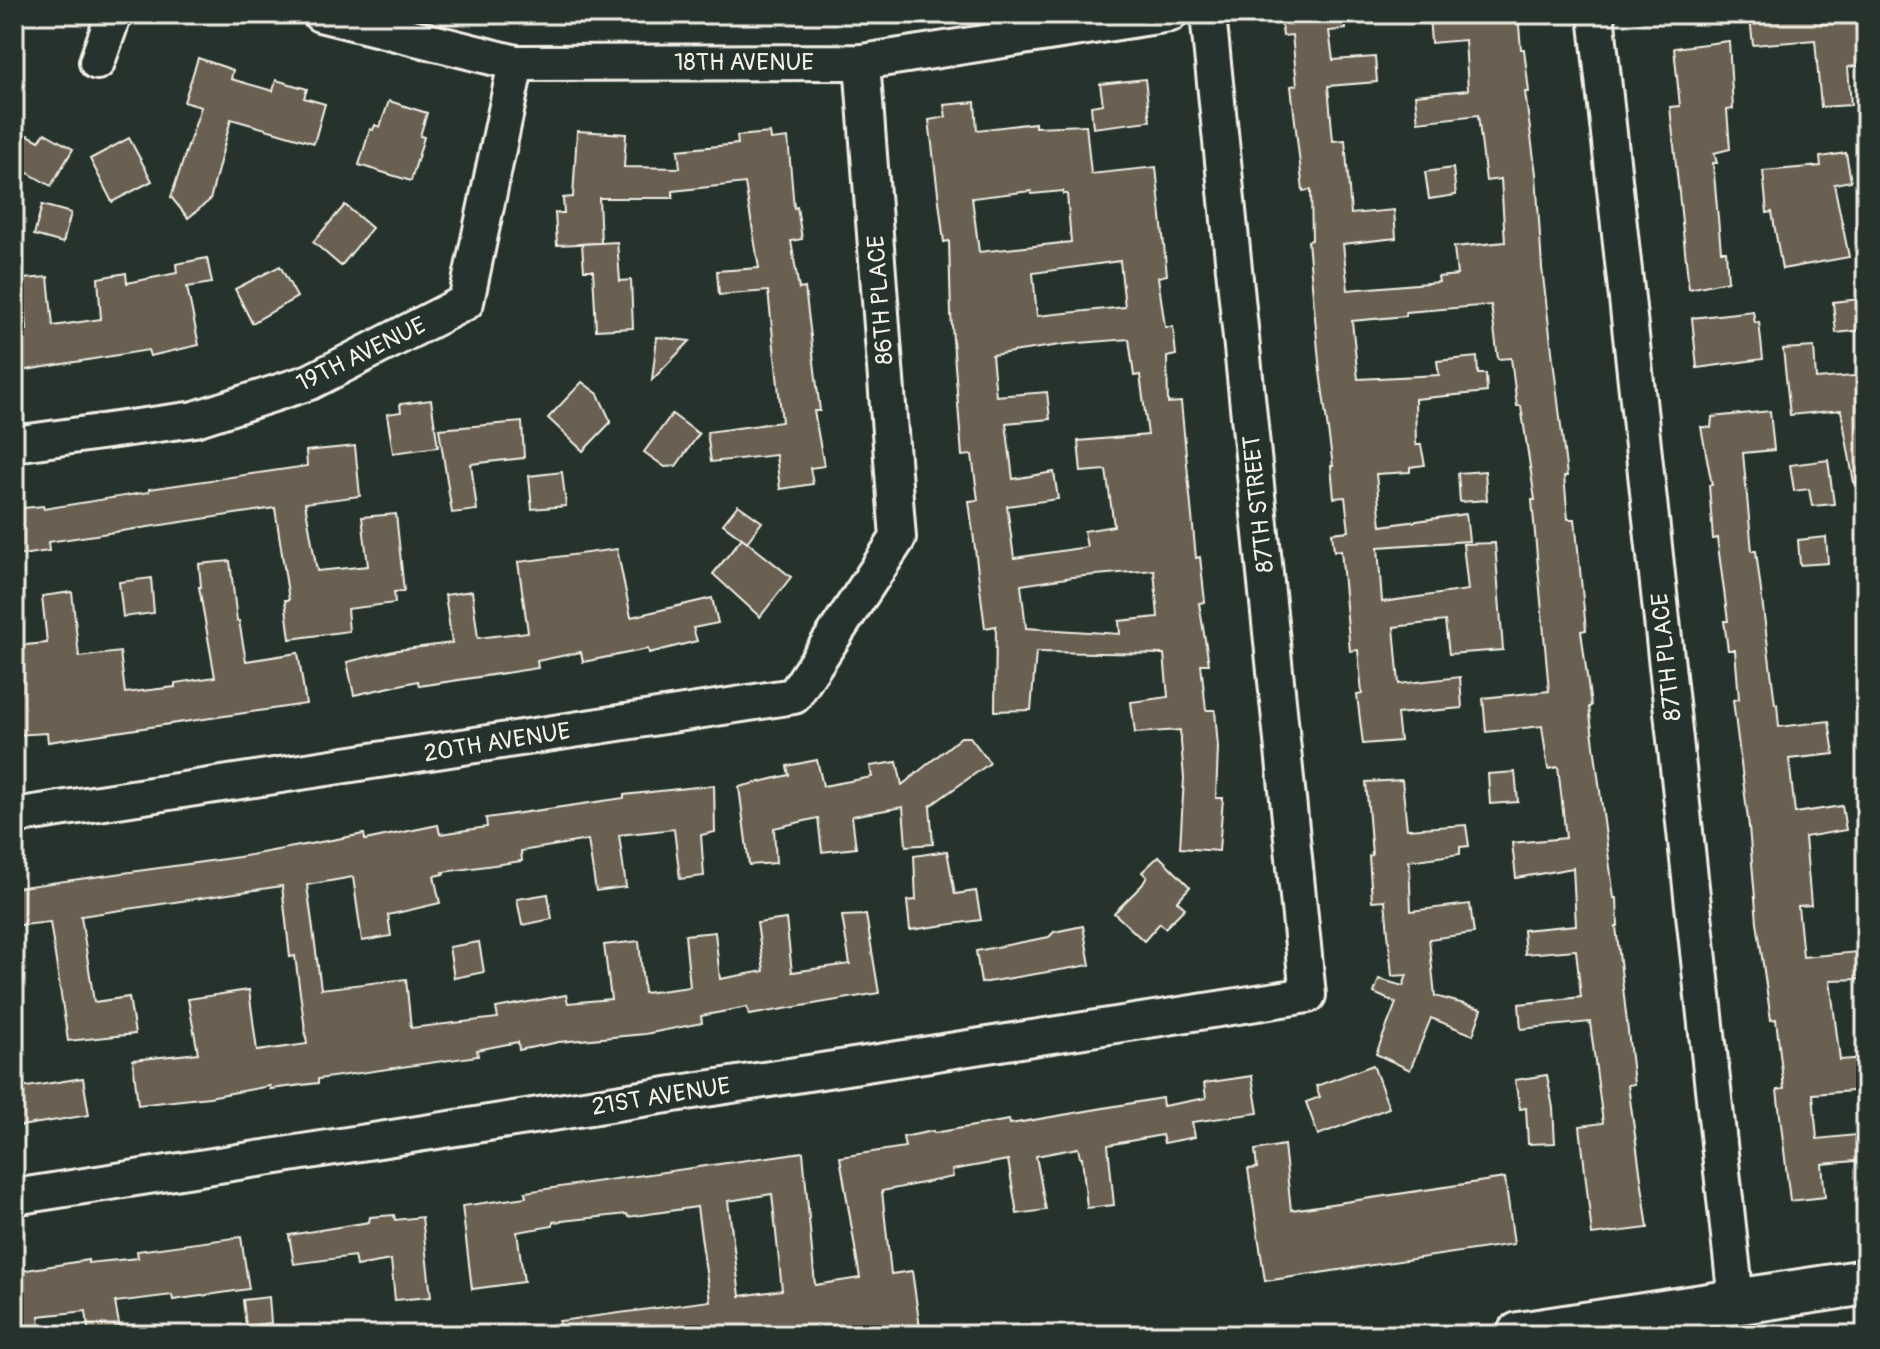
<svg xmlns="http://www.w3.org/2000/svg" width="1880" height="1349" font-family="Pangolin,sans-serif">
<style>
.building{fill:#696151;stroke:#f4f1e8;stroke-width:2;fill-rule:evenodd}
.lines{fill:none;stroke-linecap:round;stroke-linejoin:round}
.street-casing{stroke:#f4f1e8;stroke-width:40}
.secondary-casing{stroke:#f4f1e8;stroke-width:50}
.street{stroke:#26332d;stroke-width:34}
.secondary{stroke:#26332d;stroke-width:44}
.labels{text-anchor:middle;stroke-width:6;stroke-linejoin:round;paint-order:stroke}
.street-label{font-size:24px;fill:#f4f1e8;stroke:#26332d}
</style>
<rect width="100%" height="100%" fill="#26332d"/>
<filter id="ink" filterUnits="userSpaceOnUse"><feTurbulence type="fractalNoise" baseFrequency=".0125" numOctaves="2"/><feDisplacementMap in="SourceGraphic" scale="16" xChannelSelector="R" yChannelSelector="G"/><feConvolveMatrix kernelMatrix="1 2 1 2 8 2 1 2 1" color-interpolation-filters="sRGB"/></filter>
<g filter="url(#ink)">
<!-- building -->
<g class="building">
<polygon points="1280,14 1345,14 1346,29 1329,31 1333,60 1375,57 1377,82 1328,86 1333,141 1345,140 1351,214 1394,210 1396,238 1343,244 1348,290 1439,282 1438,277 1457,275 1454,247 1505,242 1501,179 1486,181 1478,115 1418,122 1415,95 1468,90 1465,40 1431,43 1429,16 1518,14 1521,49 1524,49 1529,92 1525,92 1536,174 1542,268 1567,476 1564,476 1568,519 1575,519 1586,630 1581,631 1591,706 1589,707 1614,898 1617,898 1618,926 1616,926 1634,1084 1628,1085 1648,1228 1592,1235 1580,1126 1603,1123 1590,1022 1521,1029 1519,1004 1581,997 1576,950 1525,954 1523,930 1576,925 1573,868 1516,878 1512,843 1566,838 1558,767 1548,769 1542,726 1486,732 1483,698 1549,691 1532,500 1535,500 1521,406 1517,406 1511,358 1498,359 1491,305 1406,312 1406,316 1352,321 1358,379 1439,375 1437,361 1477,357 1478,374 1486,374 1487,392 1415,399 1416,445 1421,445 1425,465 1410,467 1410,472 1376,474 1381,526 1466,514 1469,541 1378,547 1382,602 1468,590 1463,544 1495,543 1503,650 1449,654 1445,621 1394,627 1399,684 1460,677 1462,708 1397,714 1400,741 1363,744 1357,695 1362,694 1358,650 1350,651 1341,550 1334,551 1332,533 1349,531 1345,497 1334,498 1331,466 1333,466 1320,372 1308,241 1312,240 1311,190 1303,191 1291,86 1297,85 1292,35 1283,36"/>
<polygon points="1781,14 1821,14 1822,24 1866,21 1866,65 1848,67 1851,105 1821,107 1815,40 1753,45 1750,18"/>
<polygon points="1729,41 1733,109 1727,110 1730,149 1714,153 1717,163 1713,163 1721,251 1726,251 1728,281 1689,289 1670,107 1680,106 1674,48"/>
<polygon points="198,58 233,70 231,79 273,91 276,80 307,89 304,98 325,104 314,143 231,119 210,200 188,218 171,197 201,107 184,102"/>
<polygon points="1145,79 1150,121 1093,128 1091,106 1103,104 1100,84"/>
<polygon points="389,101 427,113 420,136 424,137 411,181 359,165 370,129 373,130 375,125 380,127"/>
<path d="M975,102L977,130L1035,123V127L1086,125L1091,174L1156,167L1167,275L1158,277L1165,327H1173L1176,355L1167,357L1168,403L1181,402L1196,558L1200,557L1205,602L1199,603L1209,664H1201L1206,710H1215L1218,748L1216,798H1223L1219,851L1180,848L1184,778L1180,730L1135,733L1131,702L1168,697L1164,654L1036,652L1031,710L995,711L996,626L985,628L969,501L978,500L972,455L962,456L951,314L949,241L944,242L929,120L946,117L944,105ZM1031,191L1032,194L1063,191V194H1067L1071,242L979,252L972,198ZM1120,261L1125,307L1037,316L1033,273ZM1129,339L1134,376L1140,375L1148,435L1078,441L1081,472L1106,470L1114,526L1084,531L1087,547L1014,558L1007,506L1058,499L1054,472L1013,479L1006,423L1050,419L1047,392L996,396L992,355L1067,344ZM1154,570L1158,617L1119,621L1120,634L1026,628L1021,585L1073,577Z"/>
<polygon points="577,131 626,134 624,167 680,168 678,150 738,144 737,136 770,133 771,140 788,138 794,208 797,207 802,239 791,241 799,289 805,288 820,411 814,411 824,466 810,468 813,484 780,489 776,455 711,462 707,432 782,422 768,291 719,295 717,271 759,268 745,183 673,191 673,198 599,198 601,243 557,245 555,213 564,213 563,198 573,197"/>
<polygon points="45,133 73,149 51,186 14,165 14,159 28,135 39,141"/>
<polygon points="129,138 152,181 112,202 90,159"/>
<polygon points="1846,153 1851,181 1834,184 1849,257 1782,269 1772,212 1767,213 1763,171 1821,166 1820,157"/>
<polygon points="1453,168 1456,195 1429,199 1425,172"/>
<polygon points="42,205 71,213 63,243 34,235"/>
<polygon points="345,205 372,228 341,266 313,242"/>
<polygon points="617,242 620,281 631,280 633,328 596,330 593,270 584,270 582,244"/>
<polygon points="207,258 212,283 187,287 199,345 150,356 148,350 14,372 14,332 27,330 23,279 48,277 53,326 101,319 98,278 126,273 127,283 177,273 176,264"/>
<polygon points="280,266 297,297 252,323 235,289"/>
<polygon points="1860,299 1864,330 1836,333 1833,302"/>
<polygon points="1753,311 1755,323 1759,322 1763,359 1697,368 1692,318"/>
<polygon points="657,337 690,341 652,380"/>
<polygon points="1814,347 1816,379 1866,375 1866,482 1854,483 1841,410 1790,415 1783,349"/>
<polygon points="582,382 598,394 611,422 583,451 548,418"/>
<polygon points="431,400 438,447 393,453 387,414 401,412 400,404"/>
<polygon points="1770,411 1774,450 1743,453 1752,551 1756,551 1775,704 1777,704 1779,727 1829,721 1834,754 1789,759 1795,813 1842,806 1846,830 1805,837 1811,905 1798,906 1803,957 1858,952 1861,979 1830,980 1840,1060 1865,1058 1866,1070 1866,1090 1813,1094 1817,1139 1866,1134 1866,1160 1822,1164 1825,1197 1790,1201 1777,1090 1784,1089 1776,1019 1771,1020 1757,922 1749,827 1733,700 1739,699 1735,650 1728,650 1724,621 1728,621 1717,538 1713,539 1709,485 1712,485 1701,427 1711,428 1712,417"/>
<polygon points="672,414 699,434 676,466 665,467 644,452"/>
<polygon points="522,422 524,458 471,464 477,510 452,513 439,429"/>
<polygon points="355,446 360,496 305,503 317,571 368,566 362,517 396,514 404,591 394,592 395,603 347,609 349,631 290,639 285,600 289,600 275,508 48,542 49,551 14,556 14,509 43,506 44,509 149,492 149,489 307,466 306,451"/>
<polygon points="1828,460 1834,504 1812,506 1809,489 1794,491 1790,465"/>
<polygon points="1485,471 1487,500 1460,502 1458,473"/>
<polygon points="562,472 566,506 532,509 529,476"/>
<polygon points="738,505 762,522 747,542 723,524"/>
<polygon points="1826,537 1828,563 1800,565 1798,540"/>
<polygon points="742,538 791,577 760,617 713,574"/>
<polygon points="617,549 631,617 712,598 718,623 693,628 697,641 649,653 648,649 583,662 581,652 537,661 538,668 419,686 418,681 354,695 347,662 398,650 452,643 445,595 472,591 478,638 528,632 518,562"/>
<polygon points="230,561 237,621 239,621 246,661 298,653 306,704 48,742 47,733 14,735 14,646 47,643 42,596 72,592 79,657 120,652 125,693 175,687 175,683 215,677 199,587 201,587 199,564"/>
<polygon points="151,578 154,613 123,617 119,582"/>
<polygon points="961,737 970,737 990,763 930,806 933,844 906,846 903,807 852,816 856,848 822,852 818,818 774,828 776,863 749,865 739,787 789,775 787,766 817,760 823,786 872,777 870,766 897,762 902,785"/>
<polygon points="1515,772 1518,802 1490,804 1488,774"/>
<polygon points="1402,780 1407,829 1466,825 1469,846 1460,847 1460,854 1409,861 1411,911 1470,904 1474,933 1429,939 1435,996 1482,1009 1473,1035 1431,1018 1410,1070 1376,1054 1396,1003 1374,993 1379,979 1403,986 1407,975 1392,976 1385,900 1372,901 1369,856 1372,855 1366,782"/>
<polygon points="714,785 715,832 701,835 704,876 680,879 674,829 619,835 626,887 596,891 588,840 521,851 522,861 443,872 444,874 434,876 440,903 388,915 391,936 362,941 353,877 307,885 321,989 406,979 411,1028 498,1018 496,1008 566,995 568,1003 611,999 604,945 639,941 644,993 690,987 685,935 715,932 720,979 764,971 757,923 786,919 792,972 850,964 842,916 866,915 879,993 749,1015 747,1007 701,1016 702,1023 645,1034 559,1042 519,1050 518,1042 477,1050 478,1056 318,1079 318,1083 270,1089 270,1086 209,1097 138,1105 133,1060 198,1053 188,999 249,990 257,1051 307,1044 295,956 290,957 282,886 81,916 94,1002 129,997 135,1034 68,1041 50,922 14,926 14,888 239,857 364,834 365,840 438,825 440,834 487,827 486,818 624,798 624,795"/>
<polygon points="947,851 955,894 976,891 981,920 910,930 907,901 916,900 914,856"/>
<polygon points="1159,856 1190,887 1177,901 1185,908 1165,928 1160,923 1144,941 1114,913 1142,885 1147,877 1142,872"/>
<polygon points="548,894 552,919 522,925 517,899"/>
<polygon points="1083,926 1090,965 981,983 976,951 1049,937 1054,932"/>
<polygon points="479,942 484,972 454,978 449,947"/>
<polygon points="1373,1065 1389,1108 1318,1135 1306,1102 1320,1097 1316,1086"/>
<polygon points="1547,1075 1553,1108 1555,1143 1528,1144 1526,1108 1520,1109 1515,1080"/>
<path d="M1252,1076L1258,1113L1192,1122L1195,1137L1164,1143L1162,1135L1108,1145L1114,1205L1087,1208L1082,1157H1080L1078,1148L1036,1156L1046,1210L1017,1214L1008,1160L952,1170L953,1177L882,1191L891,1274L912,1271L921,1335H560L559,1321L710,1301L697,1207L628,1217L627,1214L553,1222V1226L517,1232L524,1282L472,1289L462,1206L526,1197L525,1192L803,1152L815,1285L860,1278L840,1157L905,1147L903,1137L933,1131L934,1133L1009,1120L1010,1124L1162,1098L1163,1106L1206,1098L1204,1083ZM772,1194L782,1290L740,1296L728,1201Z"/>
<polygon points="83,1078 89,1115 14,1127 14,1089"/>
<polygon points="1284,1145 1291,1210 1505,1178 1514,1244 1265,1281 1248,1169 1257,1168 1255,1150"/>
<polygon points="394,1215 395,1220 422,1217 431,1297 395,1300 391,1260 356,1266 354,1256 294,1264 289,1235 369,1222 370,1217"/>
<polygon points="241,1237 249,1289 173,1300 172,1295 115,1302 121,1335 89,1335 86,1311 39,1316 41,1335 14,1335 14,1272 88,1260 88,1263 138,1258 137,1251"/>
<polygon points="269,1297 271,1323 246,1326 243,1300"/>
</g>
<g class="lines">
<!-- street casing -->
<g class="street-casing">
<g id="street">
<polyline points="320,14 516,63 862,62 1170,14"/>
<polyline points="1596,14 1736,1300"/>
<polyline points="97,62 114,14"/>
<polyline points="14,444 195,419 310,382 466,302 516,63"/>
<polyline points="14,816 794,696 898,538 862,62"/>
<polyline points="14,1197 1308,995 1208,14"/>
</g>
</g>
<!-- secondary casing -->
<g class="secondary-casing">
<polyline id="secondary" points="1519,1335 1866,1282"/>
</g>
<!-- street -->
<use href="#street" class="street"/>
<!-- secondary -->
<use href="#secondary" class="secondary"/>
</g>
</g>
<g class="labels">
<!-- street labels -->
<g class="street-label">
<text x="744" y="70">18TH AVENUE</text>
<text transform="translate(880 300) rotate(-94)" y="8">86TH PLACE</text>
<text transform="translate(361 354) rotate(-26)" y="8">19TH AVENUE</text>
<text transform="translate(1258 504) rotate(-96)" y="8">87TH STREET</text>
<text transform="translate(1666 657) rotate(-96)" y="8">87TH PLACE</text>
<text transform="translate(497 742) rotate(-9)" y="8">20TH AVENUE</text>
<text transform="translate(661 1096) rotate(-9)" y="8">21ST AVENUE</text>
</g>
</g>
<!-- margin -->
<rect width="1880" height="1349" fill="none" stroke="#26332d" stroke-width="48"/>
<rect x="24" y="24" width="1832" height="1301" fill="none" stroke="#f4f1e8" stroke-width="3" filter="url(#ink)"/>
</svg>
